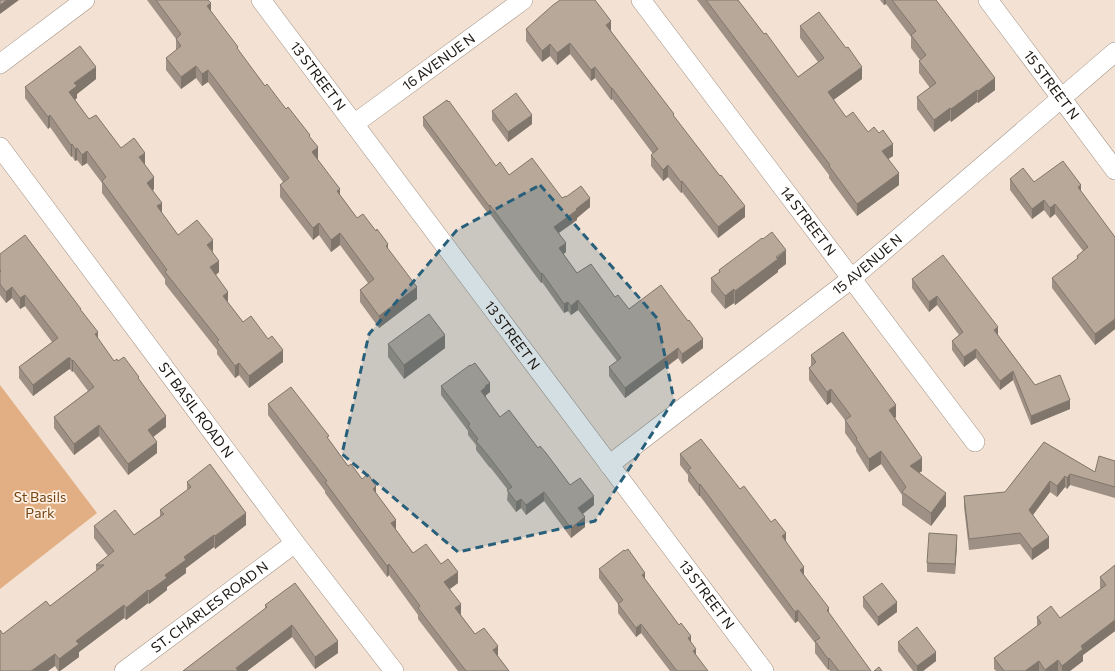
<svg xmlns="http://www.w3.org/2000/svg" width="1115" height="671" font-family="Commissioner,sans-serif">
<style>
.green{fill:#e2af84}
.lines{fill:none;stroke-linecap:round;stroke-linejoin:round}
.minor-casing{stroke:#a19184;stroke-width:20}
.minor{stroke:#fff;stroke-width:19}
.wall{fill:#9e9084}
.shaded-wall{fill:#81766c}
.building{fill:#b8a89a;stroke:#81766c}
.marked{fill:#285f7a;fill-opacity:0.2;stroke:#285f7a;stroke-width:3;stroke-dasharray:8 5;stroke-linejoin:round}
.labels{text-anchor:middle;stroke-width:3.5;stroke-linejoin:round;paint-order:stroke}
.street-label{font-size:14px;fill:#1c1611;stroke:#fef0e4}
.park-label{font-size:14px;fill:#754511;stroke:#fef0e4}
</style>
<rect width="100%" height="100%" fill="#f3e2d3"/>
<!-- green -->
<polygon class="green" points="0,385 97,513 0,589"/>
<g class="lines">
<!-- minor casing -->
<g class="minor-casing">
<g id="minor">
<path id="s1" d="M261,0L764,671"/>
<path id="s2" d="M641,0L975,442"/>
<path id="s3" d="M988,0L1115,170"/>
<polyline points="0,64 85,0"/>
<path id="s4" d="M354,124L523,0"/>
<path id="s5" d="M0,147L295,543L394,671"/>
<path id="s6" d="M609,465L851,279L1115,52"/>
<path id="s7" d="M124,671L295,543"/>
</g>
</g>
<!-- minor -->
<use href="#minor" class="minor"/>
</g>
<!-- wall -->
<g class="wall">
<polygon points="147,0 208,0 211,11 238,51 265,86 310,137 318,160 340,195 357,218 388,249 417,299 379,328 360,302 360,290 368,283 340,245 331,252 319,235 313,240 280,197 280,185 283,182 208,82 202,86 196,78 181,89 166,70 166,58 176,51 176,39"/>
<polygon points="697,0 738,0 764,34 798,77 818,62 800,38 800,26 862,79 833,100 846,117 868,132 893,156 888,159 899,185 857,216 829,178 829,175"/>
<polygon points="880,0 936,0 995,90 978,103 977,102 951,122 950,120 934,132 917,109 917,97 930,88 919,73 919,61 920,60 911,48 911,37 886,4 884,5"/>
<polygon points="526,29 611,31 674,117 745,217 718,238 682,192 681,193 668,177 663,181 651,166 651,155 653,154 612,99 611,100 595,78 591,81 570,54 557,65 550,56 542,62 526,41"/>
<polygon points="96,79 77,94 77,98 75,100 89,119 121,148 145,165 154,189 153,190 162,214 178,235 213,252 219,272 216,275 228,303 243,322 283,362 249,388 239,375 235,378 217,354 217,350 165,284 165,279 102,193 102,183 87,163 82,166 77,160 75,161 72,156 71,157 50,127 48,129 25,98 25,87"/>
<polygon points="492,111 532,124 508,142 492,120"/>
<polygon points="423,117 509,175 562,198 566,197 590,207 577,218 577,220 559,233 566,252 563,254 577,273 615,297 629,309 703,348 682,364 678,358 625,398 609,376 609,367 617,361 578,310 571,315 568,311 564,313 542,282 541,283 490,214 489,215 423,126"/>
<polygon points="1010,179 1034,182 1081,192 1115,237 1115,329 1095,345 1052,288 1052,278 1077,259 1077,256 1083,251 1055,214 1050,218 1044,210 1032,219 1010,190"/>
<polygon points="0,254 81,311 98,339 114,361 118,361 139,379 166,427 153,437 157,453 128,475 99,436 74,455 54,428 54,417 88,391 73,371 72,372 70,369 68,370 33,396 19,378 19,367 52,342 25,306 20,309 12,298 6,303 0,295"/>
<polygon points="786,264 778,270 778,272 735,305 734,303 725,309 711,292 711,278 719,272 719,270"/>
<polygon points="912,279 998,335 1035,385 1070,409 1031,425 1013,380 1000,390 976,358 964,367 952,350 952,341 959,335 937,305 929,312 912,288"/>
<polygon points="388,344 445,348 404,379 388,357"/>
<polygon points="811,355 896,417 895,418 922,471 919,473 946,506 931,526 902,505 902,495 881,464 869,472 856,451 856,448 845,433 845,420 831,402 827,405 809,380 809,368 811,366"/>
<polygon points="441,386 490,392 486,395 486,397 485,397 500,417 538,448 570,485 594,505 583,514 585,527 571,538 544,501 526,515 521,508 516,512 507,500 508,490 490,467 490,468 476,450 476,445 468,435 468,431 441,395"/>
<polygon points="268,404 329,440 348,466 376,493 396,530 413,553 441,564 458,583 450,589 461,615 475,634 498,656 509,671 458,671 418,619 418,615 389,575 387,577 325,493 325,491 268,415"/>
<polygon points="1044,442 1095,472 1115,461 1115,498 1070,485 1067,489 1065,487 1057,497 1050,492 1033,515 1049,548 1032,560 1020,544 969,550 964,507 964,496 1005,492"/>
<polygon points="680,454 740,489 786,541 804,575 829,614 871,671 830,671 829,669 828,670 815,653 815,643 798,621 795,623 700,496 699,496 688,481 688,475 680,465"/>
<polygon points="187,482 246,525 215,549 214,547 186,568 186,573 167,587 167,590 149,604 148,603 126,620 124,618 79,652 79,657 60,671 58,671 55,666 3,634 50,606 96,571 96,565 108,556 94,538 94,526 134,535 160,516 160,510 187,490"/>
<polygon points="957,544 955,574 927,572 927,563"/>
<polygon points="1115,565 1115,631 1083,655 1083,661 1070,671 996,671 994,669 994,658 1037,626 1037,617 1060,618 1100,589 1100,577"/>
<polygon points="599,569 645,580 691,642 696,656 708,671 670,671 641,633 636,637 618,613 618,604 599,578"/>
<polygon points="863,597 897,612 878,626 863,607"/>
<polygon points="265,605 338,653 315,669 292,637 247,671 183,671 265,609"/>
<polygon points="898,642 936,661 923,671 913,671 898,651"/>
</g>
<!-- shaded-wall -->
<g class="shaded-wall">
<polygon points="7,0 19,0 0,14 0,5"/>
<polygon points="884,0 886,0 886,4 884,5"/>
<polygon points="211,3 211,15 207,6"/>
<polygon points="611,21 611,33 606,25"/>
<polygon points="570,43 570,54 557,65 557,53"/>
<polygon points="550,44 550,56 542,62 542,51"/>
<polygon points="196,66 196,78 181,89 181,77"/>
<polygon points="96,67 96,79 77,94 77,98 69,104 69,92 74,83"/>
<polygon points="595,67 595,78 591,81 591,70"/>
<polygon points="862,67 862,79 828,104 828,92"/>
<polygon points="208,70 208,82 202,86 202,74"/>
<polygon points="995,78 995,90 978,103 978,91"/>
<polygon points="611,88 612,88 612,99 611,100"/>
<polygon points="977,90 977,102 951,122 951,109"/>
<polygon points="950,108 950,120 934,132 934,120"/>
<polygon points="50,115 50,127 48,129 48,117"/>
<polygon points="532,115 532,124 508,142 508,132"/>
<polygon points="72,144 72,156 71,157 71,145"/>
<polygon points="893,144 893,156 882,163 882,151"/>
<polygon points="318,147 318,159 312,164 312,152"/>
<polygon points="77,148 77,160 75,161 75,149"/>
<polygon points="87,151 87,163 82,166 82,155"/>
<polygon points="145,153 145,165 139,157"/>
<polygon points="668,165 668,177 663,181 663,170"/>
<polygon points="899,173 899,185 857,216 857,204"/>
<polygon points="154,177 154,189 147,195 147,183"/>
<polygon points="682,181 682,192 681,193 681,182"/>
<polygon points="1081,185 1081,195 1078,187"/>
<polygon points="340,189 340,201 337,191"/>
<polygon points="590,198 590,207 577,218 577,220 554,236 554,227 576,209"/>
<polygon points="1044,200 1044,210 1032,219 1032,209"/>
<polygon points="162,203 162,215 157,206"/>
<polygon points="1055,204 1055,214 1050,218 1050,208"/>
<polygon points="490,205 490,214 489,215 489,206"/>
<polygon points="745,206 745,217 718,238 718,227"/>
<polygon points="319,223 319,235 313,240 313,228"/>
<polygon points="340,233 340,245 331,252 331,240"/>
<polygon points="213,240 213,252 207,245"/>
<polygon points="566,243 566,252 559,258 559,248"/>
<polygon points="388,244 388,256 386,246"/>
<polygon points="786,250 786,264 778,270 778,272 735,305 735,291"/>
<polygon points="219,261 219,272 210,279 210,267"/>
<polygon points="542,273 542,282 541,283 541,274"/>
<polygon points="12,287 12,298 6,303 6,292"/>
<polygon points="417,287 417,299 379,328 379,316"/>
<polygon points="734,289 734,303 725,309 725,296"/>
<polygon points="228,292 228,304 223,296"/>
<polygon points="25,295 25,306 20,309 20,298"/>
<polygon points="937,296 937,305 929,312 929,302"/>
<polygon points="578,300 578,310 571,315 571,306"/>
<polygon points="568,302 568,311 564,313 564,304"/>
<polygon points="1115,319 1115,329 1095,345 1095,334"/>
<polygon points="998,327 998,336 994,330"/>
<polygon points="98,332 98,343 95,334"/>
<polygon points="445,335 445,348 404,379 404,365"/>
<polygon points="703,339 703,348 682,364 682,354"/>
<polygon points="678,348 678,358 625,398 625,388"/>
<polygon points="976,349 976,358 964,367 964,357"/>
<polygon points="283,350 283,362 249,388 249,376"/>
<polygon points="68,358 70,358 70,369 68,370 33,396 33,385"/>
<polygon points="73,360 73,371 72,372 72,361"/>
<polygon points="239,363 239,375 235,378 235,366"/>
<polygon points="1013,371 1013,380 1000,390 1000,381"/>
<polygon points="490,383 490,392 486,395 486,397 481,400 481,391 485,386"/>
<polygon points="831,389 831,402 827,405 827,392"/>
<polygon points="1070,400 1070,409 1031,425 1031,416"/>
<polygon points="896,405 896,417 889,423 889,410"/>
<polygon points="166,416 166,427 148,441 148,430"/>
<polygon points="99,425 99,436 74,455 74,444"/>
<polygon points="157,442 157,453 128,475 128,464"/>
<polygon points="881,451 881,464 869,472 869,459"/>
<polygon points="922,458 922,471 910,479 910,466"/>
<polygon points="1070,474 1070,485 1067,489 1067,478"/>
<polygon points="1065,476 1065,487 1057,497 1057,486"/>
<polygon points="1050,481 1050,492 1029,520 1029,510"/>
<polygon points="700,484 700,496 699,496 699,485"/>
<polygon points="376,486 376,497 373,489"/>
<polygon points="544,492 544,501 526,515 526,505"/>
<polygon points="946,493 946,506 931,526 931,513"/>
<polygon points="594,496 594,505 578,517 578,508"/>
<polygon points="521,499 521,508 516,512 516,502"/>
<polygon points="246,513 246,525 215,549 215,536"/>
<polygon points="585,517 585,527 571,538 571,528"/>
<polygon points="396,520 396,531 391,523"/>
<polygon points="786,533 786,544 782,536"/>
<polygon points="214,535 214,547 186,568 186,573 167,587 167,590 149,604 149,591 184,557"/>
<polygon points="957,535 957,544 955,574 955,564"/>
<polygon points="1049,537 1049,548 1032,560 1032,549"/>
<polygon points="389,564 389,575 387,577 387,566"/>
<polygon points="804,567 804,578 800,570"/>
<polygon points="458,572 458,583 444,593 444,582"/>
<polygon points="645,573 645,582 642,575"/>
<polygon points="148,590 148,603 126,620 126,608"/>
<polygon points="897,602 897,612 878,626 878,617"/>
<polygon points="461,604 461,615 455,608"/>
<polygon points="124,605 124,618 79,652 79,657 60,671 59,671 59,659 76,641"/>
<polygon points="829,608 829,620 827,610"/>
<polygon points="798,610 798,621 795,623 795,612"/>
<polygon points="1115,620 1115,631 1083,655 1083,661 1070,671 1062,671 1062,666 1081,646"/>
<polygon points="641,624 641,633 636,637 636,628"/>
<polygon points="292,625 292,637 247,671 236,671 236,668"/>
<polygon points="691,636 691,645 688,638"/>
<polygon points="338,641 338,653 315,669 315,657"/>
<polygon points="498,646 498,657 493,650"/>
<polygon points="696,649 696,658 693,651"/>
<polygon points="936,652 936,661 923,671 917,671 917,666"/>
<polygon points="55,654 55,666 48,671 31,671"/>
<polygon points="829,658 829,669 828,670 828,659"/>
<polygon points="1058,660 1058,671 1045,671 1045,670"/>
<polygon points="1039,661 1039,671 1025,671"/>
</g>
<!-- building -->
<g class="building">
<polygon points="0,0 7,0 0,5"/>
<polygon points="156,0 208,0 211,3 207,6 238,47 237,48 265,86 267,84 286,109 288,107 310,135 309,136 318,147 312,152 340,189 337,191 357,218 363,214 376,231 377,229 388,244 386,246 417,287 379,316 360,290 374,279 340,233 331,240 319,223 313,228 280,185 289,178 208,70 202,74 196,66 181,77 166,58 181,46 176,39 181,34"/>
<polygon points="560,0 595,0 611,21 606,25 674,114 673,115 720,176 721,175 745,206 718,227 682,181 681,182 668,165 663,170 651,155 658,149 612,88 611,88 595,67 591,70 570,43 557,53 550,44 542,51 526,29 553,5"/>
<polygon points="706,0 738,0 764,34 766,33 798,77 824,58 800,26 819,12 846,48 848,47 862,67 828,92 846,117 853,112 868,132 874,127 879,133 883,130 893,144 882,151 899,173 857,204 829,166 830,165"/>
<polygon points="892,0 936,0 995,78 978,91 977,90 951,109 950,108 934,120 917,97 936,83 919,61 926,55 911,35 916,31"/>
<polygon points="80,46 96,67 74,83 77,86 69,92 89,119 96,115 121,148 134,138 145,153 139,157 154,177 147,183 162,203 157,206 178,235 197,220 213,240 207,245 219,261 210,267 228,292 223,296 243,322 251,316 268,339 272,336 283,350 249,376 239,363 235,366 217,342 219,340 165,272 167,270 102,181 106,177 87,151 82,155 77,148 75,149 72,144 71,145 50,115 48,117 25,87"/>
<polygon points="516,93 532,115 508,132 492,111"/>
<polygon points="447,100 448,102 449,101 496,166 500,162 509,175 532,158 562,198 566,196 566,197 581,186 590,198 576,209 577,210 554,227 566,243 559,248 577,273 591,264 615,297 618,295 629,309 661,285 688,321 689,320 703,339 682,354 678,348 625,388 609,367 621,358 578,300 571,306 568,302 564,304 542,273 541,274 490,205 489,206 423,117"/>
<polygon points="1063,161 1081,185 1078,187 1115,237 1115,319 1095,334 1052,278 1078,258 1077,256 1088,247 1055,204 1050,208 1044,200 1032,209 1010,179 1023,168 1034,182"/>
<polygon points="772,232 786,250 776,257 778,259 735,291 734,289 725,296 711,278 720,272 719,270 762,238 763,239"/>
<polygon points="25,235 81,309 80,309 98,332 95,334 114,361 117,359 118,361 124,357 139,377 138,378 166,416 148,430 157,442 128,464 99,425 74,444 54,417 94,387 73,360 72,361 70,358 68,358 33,385 19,367 58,338 25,295 20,298 12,287 6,292 0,284 0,272 1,271 0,270 0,254"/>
<polygon points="943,255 998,327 994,330 1035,385 1060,375 1070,400 1031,416 1013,371 1000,381 976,349 964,357 952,341 963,332 937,296 929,302 912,279"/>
<polygon points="429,314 445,335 404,365 388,344"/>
<polygon points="843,332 896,405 889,410 922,458 910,466 946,493 931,513 902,492 906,487 881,451 869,459 856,439 857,438 845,420 851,416 831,389 827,392 809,368 816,362 811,355"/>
<polygon points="475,363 490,383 485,386 486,387 481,391 500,417 509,410 538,448 540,446 546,453 570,485 580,478 594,496 578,508 585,517 571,528 544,492 526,505 521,499 516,502 507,490 512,487 490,458 476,441 478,439 468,426 470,424 441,386 470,365 470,366"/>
<polygon points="291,387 329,436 327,437 348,466 351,464 362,479 368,474 376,486 373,489 396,520 391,523 413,553 426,544 441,564 448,559 458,572 444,582 461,604 455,608 475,634 484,628 498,646 493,650 509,671 466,671 418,608 420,606 389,564 387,566 325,482 327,481 268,404"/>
<polygon points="701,439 740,489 744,486 771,522 775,519 786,533 782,536 804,567 800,570 829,608 827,610 871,671 839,671 829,658 828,659 815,641 820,638 798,610 795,612 700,484 699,485 688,470 691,468 680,454"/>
<polygon points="1044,442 1095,472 1099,456 1115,461 1115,487 1070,474 1067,478 1065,476 1057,486 1050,481 1029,510 1049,537 1032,549 1020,533 969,539 964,496 1005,492"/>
<polygon points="210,464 246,513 215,536 214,535 184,557 186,560 165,575 167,578 149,591 148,590 126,608 124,605 76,641 79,644 59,659 55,654 31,671 0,671 0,630 3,634 46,601 50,606 104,565 96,565 114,551 94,526 115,510 134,535 164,514 160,510 191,487 187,482"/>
<polygon points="929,533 957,535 955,564 927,563"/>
<polygon points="628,549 645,573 642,575 679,625 681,623 691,636 688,638 696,649 693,651 708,671 677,671 641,624 636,628 618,604 623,600 599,569 624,550 625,551"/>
<polygon points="1115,565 1115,620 1081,646 1083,649 1062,666 1058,660 1045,670 1039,661 1025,671 1004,671 994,658 1041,623 1037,617 1051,606 1060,618 1106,585 1100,577"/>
<polygon points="295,583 338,641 315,657 292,625 236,668 238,671 183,671 267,607 265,605"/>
<polygon points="882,583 897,602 878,617 863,597"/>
<polygon points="917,627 936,652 917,666 898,642"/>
<polygon points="879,667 882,671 874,671"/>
</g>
<!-- marked area -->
<path class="marked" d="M540,185L657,318L674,400L595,521L458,552L342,454L369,334L457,230Z"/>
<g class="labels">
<!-- street labels -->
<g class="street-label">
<text dy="5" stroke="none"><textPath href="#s4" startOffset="105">16 AVENUE N</textPath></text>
<text dy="5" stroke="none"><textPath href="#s1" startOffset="95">13 STREET N</textPath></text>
<text dy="5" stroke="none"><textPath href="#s3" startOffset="106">15 STREET N</textPath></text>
<text dy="5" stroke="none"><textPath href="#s2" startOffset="277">14 STREET N</textPath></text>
<text dy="5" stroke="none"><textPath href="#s6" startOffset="327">15 AVENUE N</textPath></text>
<text dy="5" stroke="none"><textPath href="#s1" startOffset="419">13 STREET N</textPath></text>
<text dy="5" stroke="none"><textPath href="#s5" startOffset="328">ST BASIL ROAD N</textPath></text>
<text dy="5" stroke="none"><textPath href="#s1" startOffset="743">13 STREET N</textPath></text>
<text dy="5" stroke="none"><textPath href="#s7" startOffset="107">ST. CHARLES ROAD N</textPath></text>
</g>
<!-- park labels -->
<g class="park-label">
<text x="40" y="502">St Basils<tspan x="40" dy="16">Park</tspan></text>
</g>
</g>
</svg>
